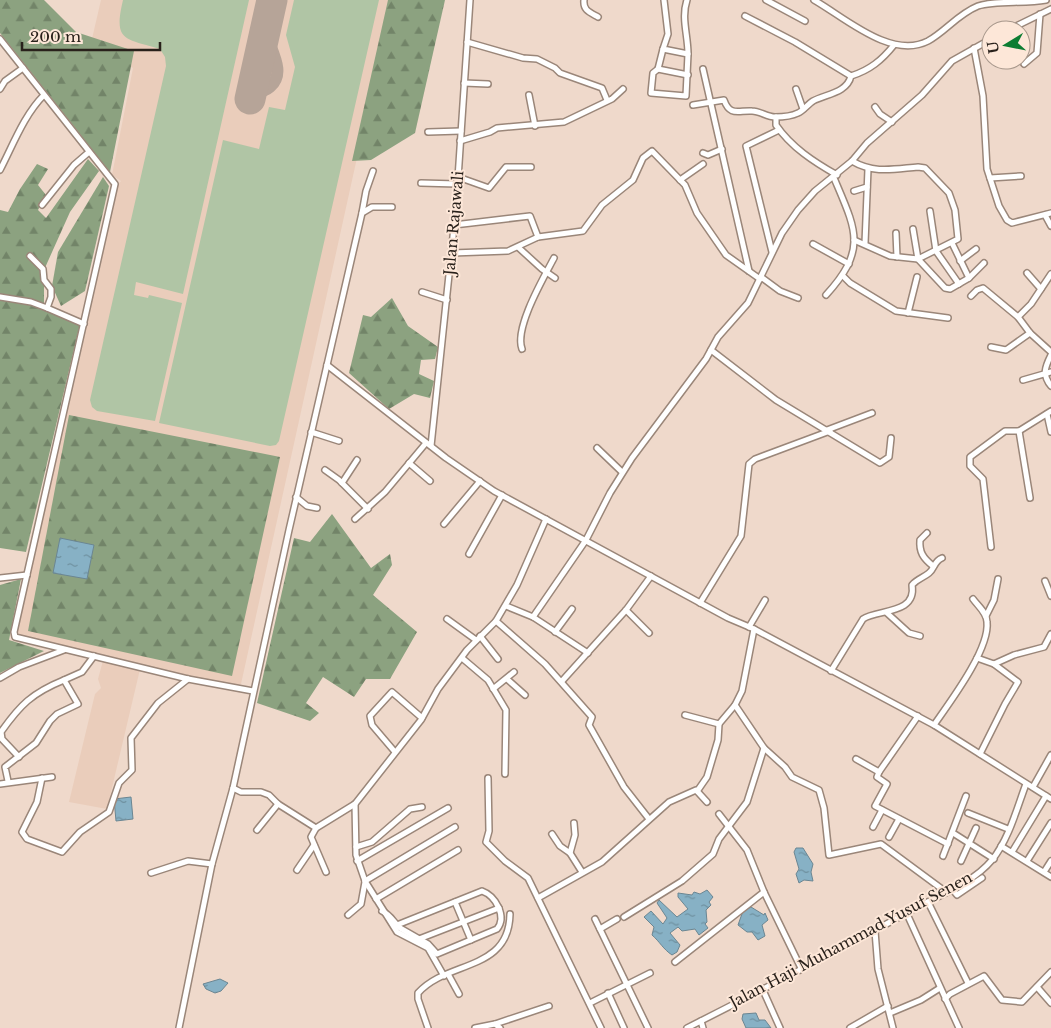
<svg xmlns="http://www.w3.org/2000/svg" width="1051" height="1028" font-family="'Libre Baskerville',serif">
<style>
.built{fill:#eacdbb}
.grass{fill:#b0c5a5}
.forest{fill:url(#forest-firs)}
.water{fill:url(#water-ripples);stroke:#6b8692}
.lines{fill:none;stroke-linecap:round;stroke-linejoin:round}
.taxiway{stroke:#b6a498;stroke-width:12}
.runway{stroke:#b6a498;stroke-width:31}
.minor-casing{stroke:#9a8679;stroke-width:8}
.minor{stroke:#fff;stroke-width:5}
.labels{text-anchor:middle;stroke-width:4;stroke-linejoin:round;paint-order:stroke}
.street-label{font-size:15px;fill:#29211b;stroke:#fde7d8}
</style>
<defs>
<pattern id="forest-firs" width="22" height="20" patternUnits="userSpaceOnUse" patternTransform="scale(1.25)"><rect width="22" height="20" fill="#8ca280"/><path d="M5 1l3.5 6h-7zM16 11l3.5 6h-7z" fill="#728468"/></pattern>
<pattern id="water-ripples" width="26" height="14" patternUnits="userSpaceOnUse" patternTransform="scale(1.25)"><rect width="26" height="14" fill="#87b1c5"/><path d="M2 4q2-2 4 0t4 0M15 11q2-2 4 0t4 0" fill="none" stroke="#6e909f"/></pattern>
</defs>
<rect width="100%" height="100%" fill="#efd9cb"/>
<!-- built -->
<polygon class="built" points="101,0 443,0 364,126 241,684 236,686 141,665 107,809 69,802 95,694 101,688 98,679 104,657 23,638 17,631 116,187 121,181 112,175 133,68 126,64 88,56"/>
<!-- grass -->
<g class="grass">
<path d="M123,0H249L183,294L136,282L134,295L148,298L149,295L182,303L155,421L97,411L92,407L90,400L166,66L165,57L160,49C125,38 113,42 123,0Z"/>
<polygon points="294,0 379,0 279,441 276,445 270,446 159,423 223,140 259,149 269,107 285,110 295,67 286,35"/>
</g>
<!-- forest -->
<g class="forest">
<polygon points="0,0 44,0 76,32 134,51 110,172 0,33"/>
<polygon points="388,0 445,0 415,133 371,160 352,161"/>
<polygon points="88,159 99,171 70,212 44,270 44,305 64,318 80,324 26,552 0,548 0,210 8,212 20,189 37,164 48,169 38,185 46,195 38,210 46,218"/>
<polygon points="103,177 109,186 85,291 61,306 52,286 58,252"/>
<polygon points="392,298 408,326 438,347 435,359 421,360 419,374 434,381 430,398 414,394 389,409 349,373 363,315 371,317"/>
<polygon points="69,415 280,457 232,676 28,631"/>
<polygon points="332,514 371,568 390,554 392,565 373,595 417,632 390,679 366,679 354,697 323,677 306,703 319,713 310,721 257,703 294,538 310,542"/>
<polygon points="21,579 9,640 44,651 0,673 0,585"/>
</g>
<!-- water -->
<g class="water">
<polygon points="60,538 94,545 87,579 53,573"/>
<polygon points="131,797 133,819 116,821 114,799"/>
<polygon points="796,848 803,848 813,864 811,872 813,881 804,880 799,883 796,874 799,869 794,852"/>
<path d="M707,890L713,897L709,902L711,905L706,910L707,922L705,924L708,928L699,935L695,929L682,931L678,927L670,933L680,945L677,952L672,955C663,949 660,942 652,935L654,927L644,917L651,911L663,924L667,918L657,903L659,900L677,917L688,909L678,897V893L692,895L694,892L700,894Z"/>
<polygon points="751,907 764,915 765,913 768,920 762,925 765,936 758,940 752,932 747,932 738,925 743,911"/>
<polygon points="220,979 228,983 221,991 215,993 206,989 203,984"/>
<polygon points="756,1013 759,1020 765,1020 771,1028 746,1028 742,1019 743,1014"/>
</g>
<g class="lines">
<!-- taxiway -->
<path class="taxiway" d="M260,52L251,66L247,82L251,90C258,93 264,92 270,87C288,72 268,47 265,29"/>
<!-- runway -->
<polyline class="runway" points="250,99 272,0"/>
<!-- minor casing -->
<g class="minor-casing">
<g id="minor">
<path d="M584,0C583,10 589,12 598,17"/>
<path d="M664,0L668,34L663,49L688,54C688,35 681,18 687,0"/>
<polyline points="766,0 805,21"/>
<path d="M814,0C844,17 891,60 928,41C946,31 958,14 978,6C995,0 1025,4 1046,0"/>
<polyline points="745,16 795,42 851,76"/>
<polyline points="1008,30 1051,9"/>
<polyline points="0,39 115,184 14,632 15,637 188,679 253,691"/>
<polyline points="467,42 523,58 537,59 555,68 560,73 602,88 607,100"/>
<polyline points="974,48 983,96 987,169 999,206 1007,220 1012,223 1051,213"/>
<polyline points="663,49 658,69 653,73 651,93 686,96 688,54"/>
<polyline points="1024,64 1037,53 1040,14"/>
<polyline points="658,69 688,75"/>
<polyline points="703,69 749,271"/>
<polyline points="464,83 488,84"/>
<polyline points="0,89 5,81 23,68"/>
<polyline points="796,89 803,109"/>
<polyline points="529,95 535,126"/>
<path d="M693,105L724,100C730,117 739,110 752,111C760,111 767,117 775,117C781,117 792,116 798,113C803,111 808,104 813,101C826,94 847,93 851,76C870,70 882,60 894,45"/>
<polyline points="875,107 880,114 892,122"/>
<path d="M776,117V125C791,147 814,162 837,175"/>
<polyline points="428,132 461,131"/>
<polyline points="460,141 490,132 497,128 564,122 612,99 623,89"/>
<polyline points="703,153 708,155 722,149"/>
<path d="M852,161C874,174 894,169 918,167L925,168L949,193L955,210L958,239L918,259L890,256L854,240"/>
<path d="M0,170C13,145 24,115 44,95"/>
<polyline points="458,177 489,188 506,167 531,167"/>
<polyline points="990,178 1021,176"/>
<polyline points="680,180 703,164"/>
<polyline points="421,183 457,184"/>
<polyline points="854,191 867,187"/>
<polyline points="42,205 74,165 89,152"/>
<polyline points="930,211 936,251 959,284"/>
<polyline points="362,213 366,191 373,171"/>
<polyline points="1045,215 1051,226"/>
<polyline points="454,225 530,216 538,237"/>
<polyline points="913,229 918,259 945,288 950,289 969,278 952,243"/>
<polyline points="896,233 897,257"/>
<polyline points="865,243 868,169"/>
<polyline points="813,244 849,264"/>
<polyline points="519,248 542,269 555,278"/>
<polyline points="772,252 746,146 779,130"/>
<polyline points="452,253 508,251 538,237 583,231 602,205 633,180 643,158 652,151 685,185 697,213 726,255 760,279"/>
<polyline points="30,256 43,269 44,280 51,289 51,297 47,308 84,324"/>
<polyline points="960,261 976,249"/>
<polyline points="1027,273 1041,289"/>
<polyline points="843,276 850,283 896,311 948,318"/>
<polyline points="761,277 780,291 798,298"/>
<polyline points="969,278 984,263"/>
<polyline points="422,292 447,300"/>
<path d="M826,295C868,249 856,230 834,178"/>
<polyline points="971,296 977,290 983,288 1018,317 1030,333 1051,352"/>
<polyline points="0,297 31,302 47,308"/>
<polyline points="908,313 917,277"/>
<polyline points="1018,317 1031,304 1051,274"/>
<polyline points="991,347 1006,350 1030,333"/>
<path d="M522,349C514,328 544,277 554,258"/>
<polyline points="711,350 776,400 880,463 889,457 891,438"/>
<path d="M1051,355C1045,367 1042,375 1051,386"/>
<polyline points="327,365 446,458 494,491 728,618 754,629 934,725 1051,799"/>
<polyline points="1023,380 1051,372"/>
<polyline points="1047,414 1051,432"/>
<polyline points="827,430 872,413"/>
<polyline points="1019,431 1030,498"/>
<polyline points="311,432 339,441"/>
<polyline points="431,446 456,208 470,0"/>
<polyline points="597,448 622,472"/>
<polyline points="409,463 430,481"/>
<polyline points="325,470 339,480 368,509"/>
<polyline points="342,483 357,460"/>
<polyline points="296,497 307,506 317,508"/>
<polyline points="355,519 385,492 426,443"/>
<polyline points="444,524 480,481"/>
<path d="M927,533L920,540C919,552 923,558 933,566"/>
<polyline points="991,547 983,479 970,466 970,457 1005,431 1019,431 1051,411"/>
<polyline points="469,554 502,495"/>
<polyline points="0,578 27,575"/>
<polyline points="1045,581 1051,596"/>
<polyline points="700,603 741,536 749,464 755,459 830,431"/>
<polyline points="506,606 533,617 588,653"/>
<polyline points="626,610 649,633"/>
<polyline points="887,613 909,633 920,636"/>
<polyline points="986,616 994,600 998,579"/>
<polyline points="533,617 586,540 610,493 632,458 706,359 718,337 748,303 782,233 798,210 815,191 852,161 867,143 922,95 952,61 991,39"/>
<polyline points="447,619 476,640"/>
<polyline points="496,621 545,664 592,717 589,725 624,787 649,819"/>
<polyline points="749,627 765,600"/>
<polyline points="555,632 572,609"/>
<polyline points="480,636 498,659"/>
<polyline points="462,658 488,680 506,710 505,774"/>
<polyline points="977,658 994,664 1014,655 1044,647 1051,634"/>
<path d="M831,671L863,619C877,609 917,615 912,585C917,579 923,578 929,573C935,568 934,561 942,558"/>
<polyline points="0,678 19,667 64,650"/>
<polyline points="507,679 525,695"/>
<polyline points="562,681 626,610 651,576"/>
<polyline points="493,689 514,672"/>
<polyline points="685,715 719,724"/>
<polyline points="918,716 879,772 877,777 887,784 875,806 948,844"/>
<path d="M934,725C950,702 990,649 987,622C987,613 978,606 973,599"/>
<polyline points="764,748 785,767 792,777 819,790 824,808 829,855 881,844 946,892"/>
<polyline points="395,752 372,725 370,716 392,692 422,718"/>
<polyline points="980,754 1005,704 1018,682 994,664"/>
<path d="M19,757L2,739L1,732C20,705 32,693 64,680"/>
<polyline points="856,759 879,772"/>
<polyline points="42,778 37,802 22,832 27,839 62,852 80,832 109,812 119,783 132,770 131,738 158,703 188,679"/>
<polyline points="488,778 489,831 486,842 505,861 528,878 601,1028"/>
<polyline points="8,781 5,767 36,743 50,721 57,714 78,704 64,680 82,672 94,656"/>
<polyline points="0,784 52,777"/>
<polyline points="1033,787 1051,755"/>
<polyline points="233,788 241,792 261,792 269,795 278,804 316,828 355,804 421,720 438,689 467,650 496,621 517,585 546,519"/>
<polyline points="698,790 707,777 718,740 719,724 735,705 742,691 754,629"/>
<polyline points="355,804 356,855 365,881 397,932 428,948 444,976"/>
<polyline points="968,813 1008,829"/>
<polyline points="719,814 747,850 764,892 801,968"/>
<polyline points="574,823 575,835 570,853 582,872"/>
<polyline points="873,827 882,810"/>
<polyline points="316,828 311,837 326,872"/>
<polyline points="257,830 278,804"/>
<polyline points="953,833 994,859"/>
<polyline points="552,834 560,846 570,853"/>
<polyline points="889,837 899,819"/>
<polyline points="1001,846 1051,877"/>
<polyline points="356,847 372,842 410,809 422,807"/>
<polyline points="1012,852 1046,796"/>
<polyline points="943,856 966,796"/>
<polyline points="357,861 448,808"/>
<polyline points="961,861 976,828"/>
<polyline points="1027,861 1051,823"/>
<polyline points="297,870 314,845"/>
<polyline points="1044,872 1051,861"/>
<polyline points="151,873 188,861 212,864"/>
<polyline points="365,881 455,827"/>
<polyline points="952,889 957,895 982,878"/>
<polyline points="538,898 602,862 669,802 696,790 707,802"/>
<polyline points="376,899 458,850"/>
<polyline points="455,902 471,940"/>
<polyline points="928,902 968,983"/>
<path d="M382,911C391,915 393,922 400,928L428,944L437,954L497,929C507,917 496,896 482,891L397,925"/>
<polyline points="907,914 959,1028"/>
<polyline points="348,915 361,904 365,882"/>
<polyline points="624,917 682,881 713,854 719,839 747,802 764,748 735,705"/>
<polyline points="595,919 648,1028"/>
<polyline points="600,929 617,919"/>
<polyline points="875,931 878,969 893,1028"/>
<polyline points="419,939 499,908"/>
<polyline points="675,962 764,892"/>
<polyline points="448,974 459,994"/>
<polyline points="1037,987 1051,1003"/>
<polyline points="762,988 780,1028"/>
<polyline points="608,993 624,1028"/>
<polyline points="945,999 950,994 984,976 1002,1000 1022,1002 1051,972"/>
<polyline points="590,1003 650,973"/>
<polyline points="890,1013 921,1000 940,988"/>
<polyline points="701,1021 703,1028"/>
<polyline points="495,1024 549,1006"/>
<polyline points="179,1028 212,864 233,788 289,530 362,213 372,207 392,207"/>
<path d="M428,1028L418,999V993C447,960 509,972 510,914"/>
<polyline points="475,1028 495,1024 500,1028"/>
<path d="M687,1028C762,990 838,951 912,910C938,896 973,883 992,860C1009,839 1017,808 1026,784"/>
<polyline points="850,1028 888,1006"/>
</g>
</g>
<!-- minor -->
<use href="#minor" class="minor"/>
</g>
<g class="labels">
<!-- street labels -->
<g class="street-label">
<text transform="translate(454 223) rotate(-85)" y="5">Jalan Rajawali</text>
<text transform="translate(851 940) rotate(-28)" y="5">Jalan Haji Muhammad Yusuf Senen</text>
</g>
</g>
<!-- north arrow -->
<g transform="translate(1006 45) rotate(260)"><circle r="24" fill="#fde7d8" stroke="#a8988c"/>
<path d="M0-4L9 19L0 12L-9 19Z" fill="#0d7d32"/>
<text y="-8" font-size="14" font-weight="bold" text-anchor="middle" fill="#29211b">U</text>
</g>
<!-- scale -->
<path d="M22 42v8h138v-8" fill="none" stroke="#29211b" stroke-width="2.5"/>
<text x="30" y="42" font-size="15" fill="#29211b" stroke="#fde7d8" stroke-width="4" paint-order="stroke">200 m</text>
</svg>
